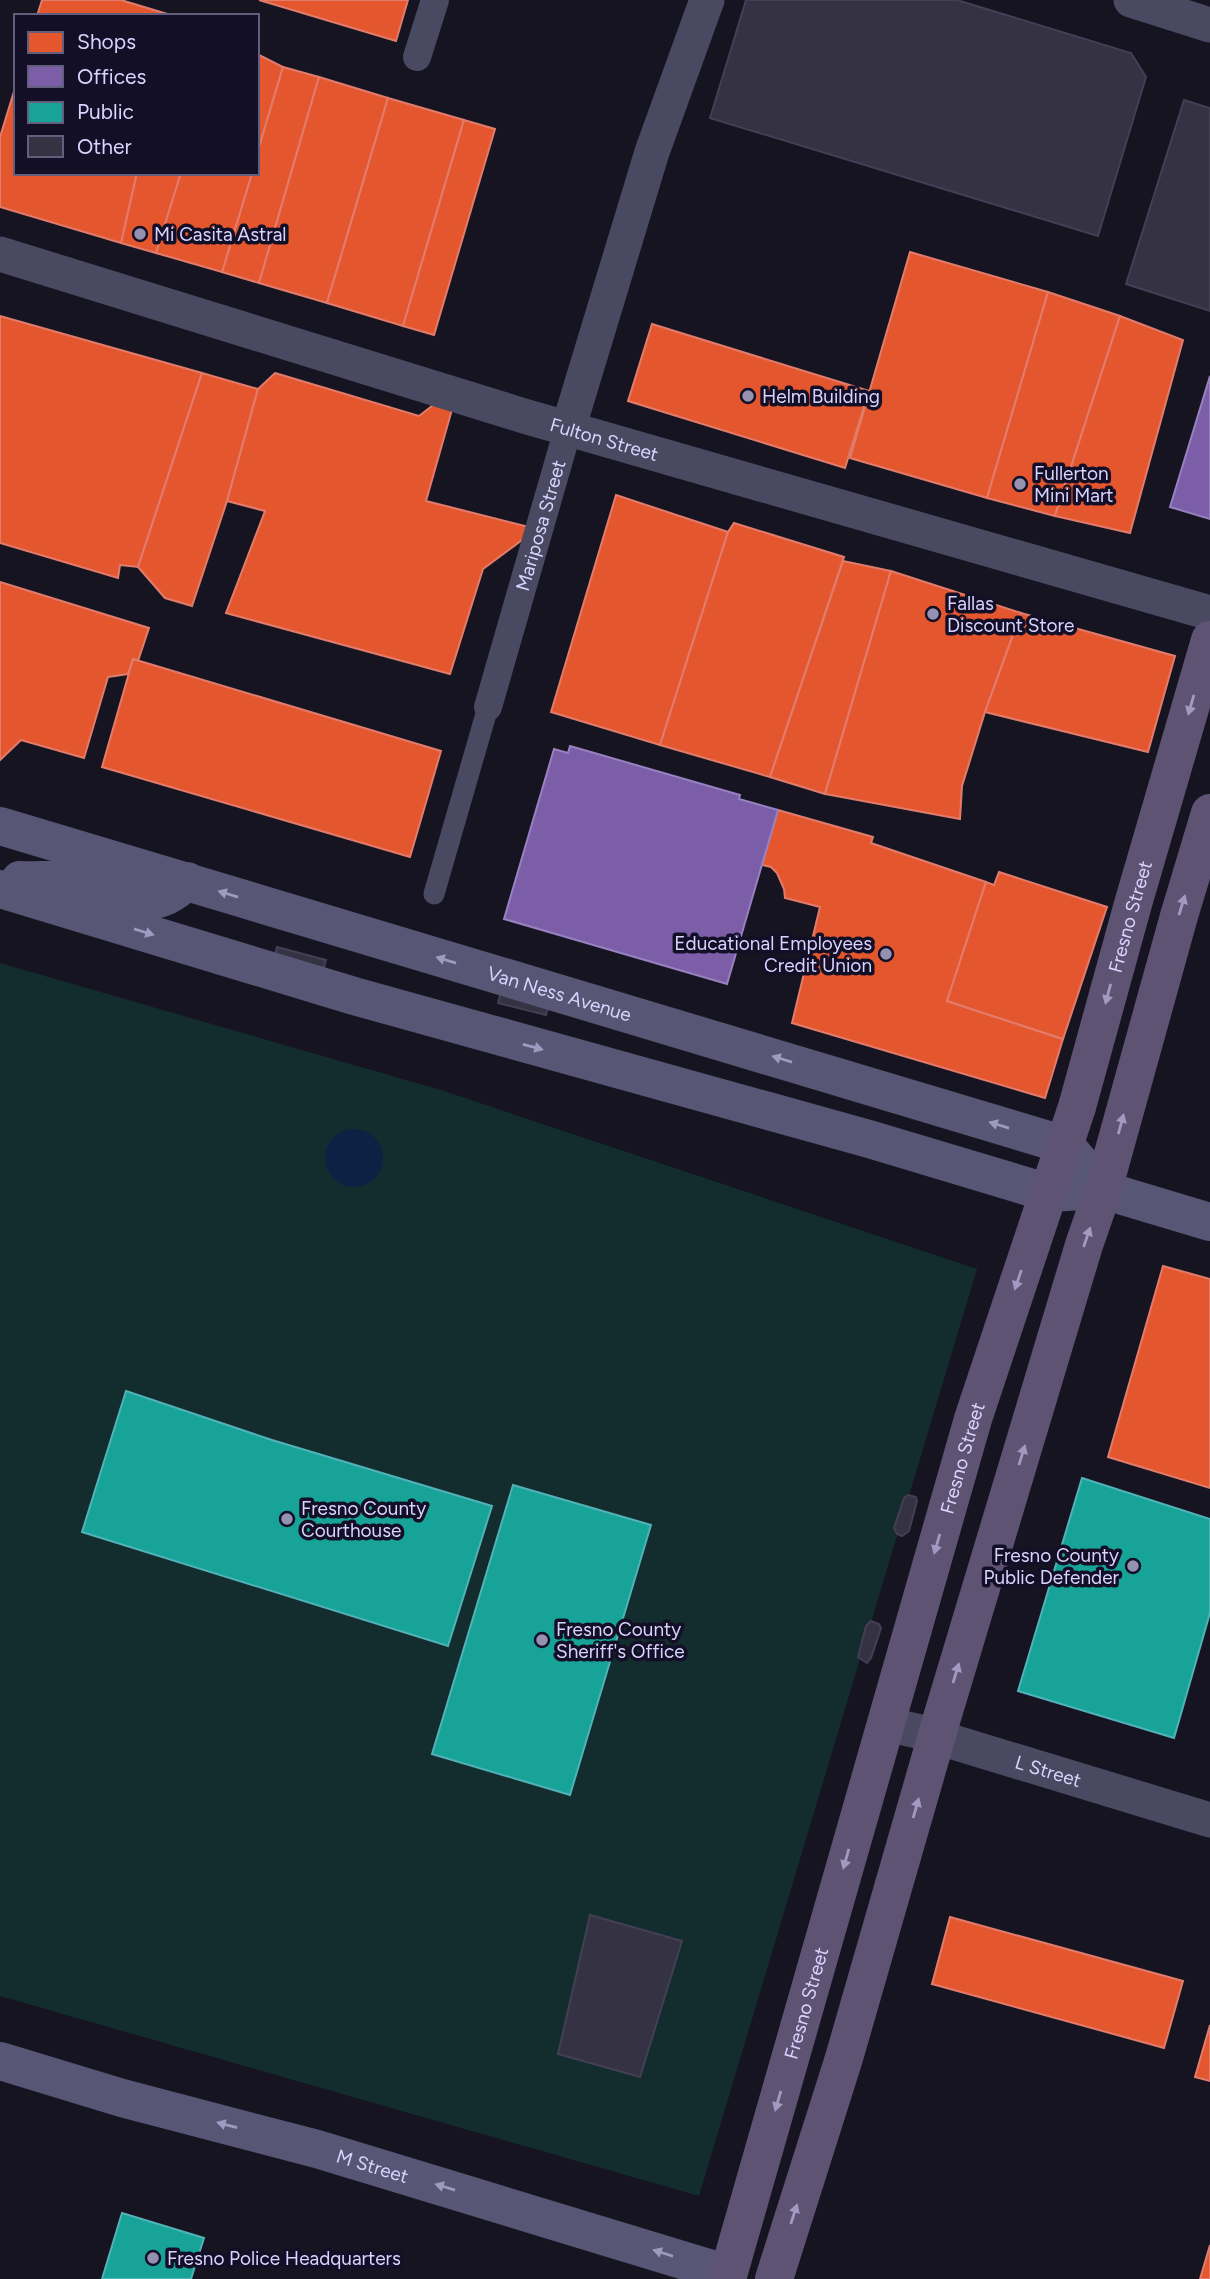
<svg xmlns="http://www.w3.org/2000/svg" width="1210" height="2279" font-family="Figtree,sans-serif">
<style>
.green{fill:#132c2d}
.water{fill:#0d2144}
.shops{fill:#e4572e;stroke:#e17c6d;stroke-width:2}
.offices{fill:#7b5ea7;stroke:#9781c1;stroke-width:2}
.public{fill:#17a398;stroke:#51b2b7;stroke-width:2}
.building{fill:#343243;stroke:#433f54;stroke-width:2}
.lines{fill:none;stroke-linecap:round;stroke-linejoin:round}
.pedestrian{stroke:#4a4962;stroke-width:21}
.minor{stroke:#4a4962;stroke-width:28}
.tertiary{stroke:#4a4962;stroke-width:35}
.secondary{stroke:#575674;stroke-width:38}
.primary{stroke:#5e5373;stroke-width:38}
.oneway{fill:#a29ac0}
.oneway2{fill:#9e9bc0}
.poi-dot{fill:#9591b1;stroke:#130f26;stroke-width:2.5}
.labels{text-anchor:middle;stroke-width:7;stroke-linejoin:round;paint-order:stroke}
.poi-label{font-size:19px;fill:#d9d4ff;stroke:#130f26;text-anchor:start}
.street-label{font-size:19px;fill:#d9d4ff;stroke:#130f26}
</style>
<rect width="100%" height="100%" fill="#161421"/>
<!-- green -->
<polygon class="green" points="0,963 441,1090 977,1269 699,2196 0,1996"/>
<!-- water -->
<circle class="water" cx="354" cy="1158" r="29"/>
<!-- shops -->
<g class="shops">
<polygon points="42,0 121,0 174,16 37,16"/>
<polygon points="259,0 408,0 396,41"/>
<polygon points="257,54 283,67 257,154"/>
<polygon points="283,67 319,77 259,283 222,272 252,173 257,173 257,154"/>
<polygon points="319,77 388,98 327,303 259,283"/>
<polygon points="16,85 16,173 137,173 121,243 0,207 0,137"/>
<polygon points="388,98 464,120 403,326 327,303"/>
<polygon points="464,120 495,129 434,335 403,326"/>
<polygon points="137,173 181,173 156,253 121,243"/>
<polygon points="181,173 252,173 222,272 156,253"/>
<polygon points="910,252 1048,292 987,498 850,458"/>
<polygon points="1048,292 1120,316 1055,516 987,498"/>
<polygon points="0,316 202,373 138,567 120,565 118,578 0,543"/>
<polygon points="1120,316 1183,340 1130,533 1055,516"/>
<polygon points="652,324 869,391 845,468 628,401"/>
<polygon points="202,373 258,389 227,501 192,606 165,598 138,567"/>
<polygon points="275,373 419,416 459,385 426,501 537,529 483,569 450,674 226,613 265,511 227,501 258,389"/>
<polygon points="616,495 728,532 660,745 551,712"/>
<polygon points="734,523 844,557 770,777 660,745 728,532"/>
<polygon points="843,561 891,571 825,794 770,777"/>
<polygon points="891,571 1021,613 985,712 962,786 960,819 825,794"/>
<polygon points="0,582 149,628 138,661 133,659 128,674 108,677 84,758 21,740 0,760"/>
<polygon points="1021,613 1175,656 1148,752 985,712"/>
<polygon points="133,659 441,751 410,857 102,767"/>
<polygon points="778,810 873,837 871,843 986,882 947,1001 1063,1039 1045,1098 792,1023 820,907 785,898 784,889 777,873 771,867 762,865"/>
<polygon points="999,872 1107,907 1063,1039 947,1001 986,882 994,885"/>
<polygon points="1163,1266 1210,1279 1210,1488 1108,1457"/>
<polygon points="950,1917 1183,1981 1164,2048 932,1984"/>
<polygon points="1210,2025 1210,2081 1195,2077"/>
<polygon points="1210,2245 1210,2279 1200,2279"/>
</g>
<!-- offices -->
<g class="offices">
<polygon points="1210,376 1210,519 1170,507"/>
<polygon points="570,746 740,795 739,799 778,810 727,984 504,919 554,749 568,753"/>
</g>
<!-- public -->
<g class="public">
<polygon points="126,1391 272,1440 492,1506 448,1646 82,1532"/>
<polygon points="1082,1478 1210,1519 1210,1613 1174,1738 1018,1691"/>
<polygon points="513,1485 651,1525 570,1795 432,1754"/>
<polygon points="122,2213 204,2238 191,2279 102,2279"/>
</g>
<!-- building -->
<g class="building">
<polygon points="746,0 957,0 1131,53 1146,77 1098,236 710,118"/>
<polygon points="1184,100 1210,108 1210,311 1126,284"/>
<polygon points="277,947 326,960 323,971 274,958"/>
<polygon points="501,992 549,1004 546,1015 498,1003"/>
<polygon points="908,1495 916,1497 917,1501 909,1531 902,1536 897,1534 894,1528 904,1498"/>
<polygon points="871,1621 879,1624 881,1628 871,1658 867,1663 858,1657 866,1626"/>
<polygon points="590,1915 682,1941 640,2077 558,2054"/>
</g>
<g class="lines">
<!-- pedestrian -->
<polyline class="pedestrian" points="434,894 488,707"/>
<!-- minor -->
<g class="minor">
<polyline points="417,57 435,0"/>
<path id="s1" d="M488,707L568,429"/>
</g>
<!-- tertiary -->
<g class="tertiary">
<polyline points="1131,0 1210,25"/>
<path id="s2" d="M0,254L524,416L1210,613"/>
<polyline points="568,429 652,152 707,0"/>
<path id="s3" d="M885,1724L917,1731L1210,1820"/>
</g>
<!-- secondary -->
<g class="secondary">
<path id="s4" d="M0,826L1065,1145L1103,1190"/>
<path d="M20,880C41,881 66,878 86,883C129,893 149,918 187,881"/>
<polyline points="0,889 354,996 869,1139 1049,1193 1103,1190 1210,1222"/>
<path id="s5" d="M0,2061L122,2098L317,2149L728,2274"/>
</g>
<!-- primary -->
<g class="primary">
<path id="s6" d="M727,2279L973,1419L1077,1107L1133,904L1210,640"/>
<polyline points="774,2279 844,2058 941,1721 1084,1245 1103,1190 1179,916 1210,813"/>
</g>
</g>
<!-- one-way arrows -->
<defs><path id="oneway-solid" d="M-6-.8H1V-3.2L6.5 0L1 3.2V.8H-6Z" transform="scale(1.75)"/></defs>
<g class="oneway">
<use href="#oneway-solid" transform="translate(1191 705) rotate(106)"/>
<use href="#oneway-solid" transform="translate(1182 905) rotate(-73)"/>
<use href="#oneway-solid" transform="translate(1108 994) rotate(105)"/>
<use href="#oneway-solid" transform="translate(1121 1124) rotate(-75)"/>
<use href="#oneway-solid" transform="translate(1087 1237) rotate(-71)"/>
<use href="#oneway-solid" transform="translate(1018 1280) rotate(109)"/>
<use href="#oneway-solid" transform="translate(1022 1455) rotate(-73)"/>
<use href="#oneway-solid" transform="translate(937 1544) rotate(106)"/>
<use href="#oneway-solid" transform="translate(956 1673) rotate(-73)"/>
<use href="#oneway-solid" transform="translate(916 1808) rotate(-74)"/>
<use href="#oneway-solid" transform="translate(846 1859) rotate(106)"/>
<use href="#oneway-solid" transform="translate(778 2101) rotate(106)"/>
<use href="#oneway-solid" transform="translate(794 2214) rotate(-72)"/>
</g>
<g class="oneway2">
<use href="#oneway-solid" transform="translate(228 894) rotate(-163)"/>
<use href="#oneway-solid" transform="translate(144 932) rotate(17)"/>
<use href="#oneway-solid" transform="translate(446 960) rotate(-163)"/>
<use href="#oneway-solid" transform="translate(533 1047) rotate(15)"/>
<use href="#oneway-solid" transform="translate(782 1059) rotate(-163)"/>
<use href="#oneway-solid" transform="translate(999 1125) rotate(-163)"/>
<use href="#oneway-solid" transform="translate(227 2125) rotate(-165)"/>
<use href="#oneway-solid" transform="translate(445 2187) rotate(-163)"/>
<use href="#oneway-solid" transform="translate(663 2253) rotate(-162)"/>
</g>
<!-- markers -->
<g class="poi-dot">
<circle cx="140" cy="234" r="7"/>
<circle cx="748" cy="396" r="7"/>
<circle cx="1020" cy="484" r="7"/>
<circle cx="933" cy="614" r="7"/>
<circle cx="886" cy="954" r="7"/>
<circle cx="287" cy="1519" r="7"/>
<circle cx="1133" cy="1566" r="7"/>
<circle cx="542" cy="1640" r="7"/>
<circle cx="153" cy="2258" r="7"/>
</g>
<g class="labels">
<!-- poi labels -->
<g class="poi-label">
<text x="154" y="241">Mi Casita Astral</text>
<text x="762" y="403">Helm Building</text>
<text x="1034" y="480">Fullerton<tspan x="1034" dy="22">Mini Mart</tspan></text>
<text x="947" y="610">Fallas<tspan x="947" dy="22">Discount Store</tspan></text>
<text x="872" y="950" text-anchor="end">Educational Employees<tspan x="872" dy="22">Credit Union</tspan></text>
<text x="301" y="1515">Fresno County<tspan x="301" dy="22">Courthouse</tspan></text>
<text x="1119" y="1562" text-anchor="end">Fresno County<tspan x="1119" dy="22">Public Defender</tspan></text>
<text x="556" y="1636">Fresno County<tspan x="556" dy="22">Sheriff's Office</tspan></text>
<text x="167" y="2265">Fresno Police Headquarters</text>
</g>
<!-- street labels -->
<g class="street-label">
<text dy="7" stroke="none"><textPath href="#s2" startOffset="632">Fulton Street</textPath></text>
<text dy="7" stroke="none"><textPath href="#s1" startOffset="189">Mariposa Street</textPath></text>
<text dy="7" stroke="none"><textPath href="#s6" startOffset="1421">Fresno Street</textPath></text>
<text dy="7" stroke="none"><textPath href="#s4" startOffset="584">Van Ness Avenue</textPath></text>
<text dy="7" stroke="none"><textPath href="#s6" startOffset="854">Fresno Street</textPath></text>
<text dy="7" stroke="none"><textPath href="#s3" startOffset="170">L Street</textPath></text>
<text dy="7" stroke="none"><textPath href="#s6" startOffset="287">Fresno Street</textPath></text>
<text dy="7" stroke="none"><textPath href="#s5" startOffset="387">M Street</textPath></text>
</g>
</g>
<!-- legend -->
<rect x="14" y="14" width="245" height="161" fill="#130f26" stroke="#625e7d" stroke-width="2"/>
<rect x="28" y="32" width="35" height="21" fill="#e4572e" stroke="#625e7d" stroke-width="2"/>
<text x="77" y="49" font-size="21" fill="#d9d4ff">Shops</text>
<rect x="28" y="66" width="35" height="21" fill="#7b5ea7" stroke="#625e7d" stroke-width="2"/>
<text x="77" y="84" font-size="21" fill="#d9d4ff">Offices</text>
<rect x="28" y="102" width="35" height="21" fill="#17a398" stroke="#625e7d" stroke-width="2"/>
<text x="77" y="119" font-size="21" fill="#d9d4ff">Public</text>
<rect x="28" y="136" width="35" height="21" fill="#343243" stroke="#625e7d" stroke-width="2"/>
<text x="77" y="154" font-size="21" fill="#d9d4ff">Other</text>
</svg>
